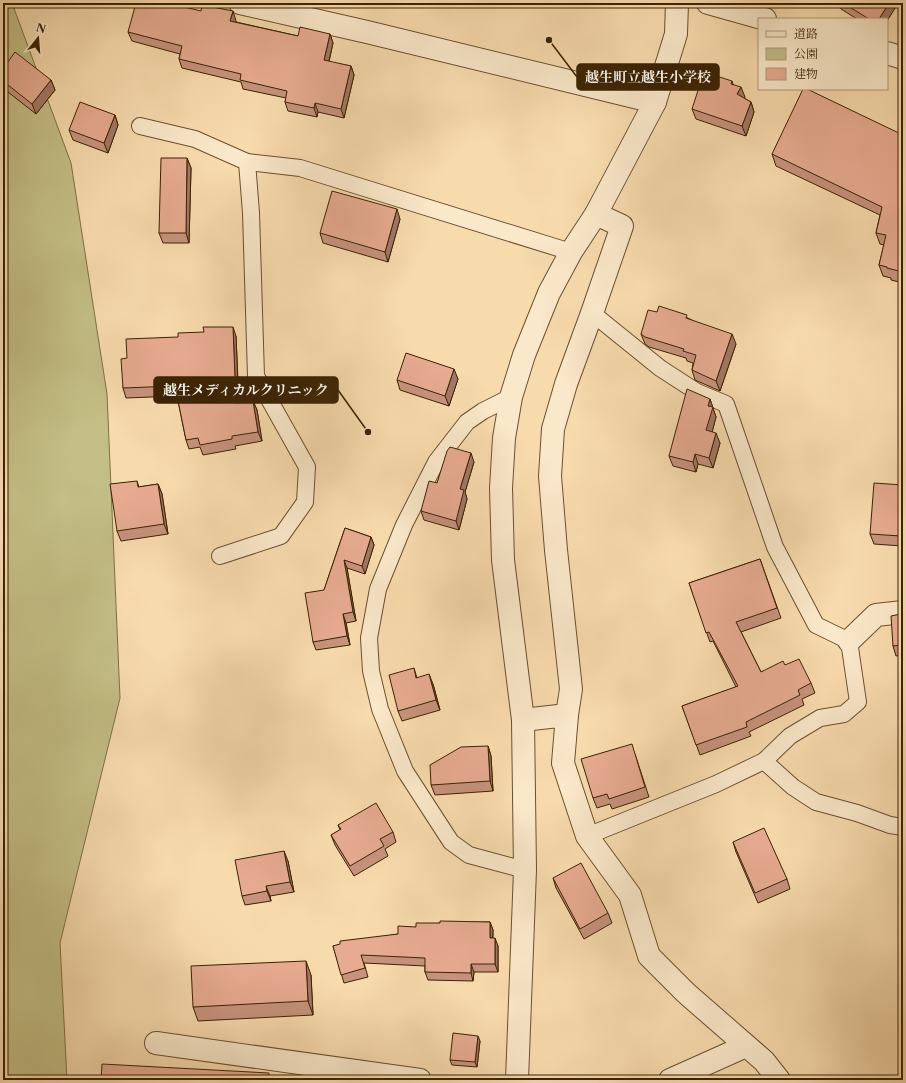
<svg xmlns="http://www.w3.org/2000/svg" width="906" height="1083" font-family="'Libre Caslon Text','Noto Serif JP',serif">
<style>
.green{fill:#c3be85;stroke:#7e7044}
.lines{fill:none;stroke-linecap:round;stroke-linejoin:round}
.service-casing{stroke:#6a502d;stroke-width:18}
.minor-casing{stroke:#6a502d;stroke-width:24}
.tertiary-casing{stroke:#6a502d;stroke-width:24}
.service{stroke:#fae8ca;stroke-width:16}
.minor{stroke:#fae8ca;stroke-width:22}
.tertiary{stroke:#fae8ca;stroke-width:22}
.wall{fill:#c7937d;stroke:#3a2202}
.shaded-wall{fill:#a27866;stroke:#3a2202}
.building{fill:#e7ab91;stroke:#3a2202}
.leader{fill:none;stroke:#3a2202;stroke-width:1.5}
.callout-dot{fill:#3a2202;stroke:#fae8ca;stroke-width:1.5}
.callout{fill:#3a2202;stroke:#3a2202;stroke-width:1.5}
.callout-label{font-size:14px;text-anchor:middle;font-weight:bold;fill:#fff}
</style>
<rect width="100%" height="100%" fill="#f8dbad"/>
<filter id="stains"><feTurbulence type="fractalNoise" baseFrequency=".005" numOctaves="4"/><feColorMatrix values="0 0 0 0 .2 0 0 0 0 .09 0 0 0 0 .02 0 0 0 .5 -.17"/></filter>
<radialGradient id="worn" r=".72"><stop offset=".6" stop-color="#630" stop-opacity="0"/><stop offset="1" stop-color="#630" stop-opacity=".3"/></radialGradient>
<!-- green -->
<polygon class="green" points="3,3 12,3 71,163 107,394 120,698 60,943 67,1080 3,1080"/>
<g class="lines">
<!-- service casing -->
<g class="service-casing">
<g id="service">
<polyline points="140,126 195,139 247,162 300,168 571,252"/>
<polyline points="511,397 483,411 467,422 436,462 404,525 378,589 369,638 371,671 380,709 405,771 451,842 469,855 525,870"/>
<polyline points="220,556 281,536 305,502 307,467 256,376 251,213 247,162"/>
<polyline points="764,761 793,787 816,802 857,813 890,825 903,827"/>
<polyline points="587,836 716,784 764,761 790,736 820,718 844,714 858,702 849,641 816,625 775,547 726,404 697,392 660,368 592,313"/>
</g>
</g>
<!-- minor casing -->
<g class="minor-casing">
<g id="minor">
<polyline points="240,3 367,32 655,102"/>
<polyline points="708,3 765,19"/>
<polyline points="887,53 903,58"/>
<polyline points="849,641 876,615 903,612"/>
<polyline points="567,715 571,689 556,550 550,476 553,429 566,384 592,313 622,226 596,214"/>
<polyline points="523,720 567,715 563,763 587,836 630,895 649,956 686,993 764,1061 779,1080"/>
<polyline points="156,1043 420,1080"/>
<polyline points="670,1080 746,1046"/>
</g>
</g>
<!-- tertiary casing -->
<g class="tertiary-casing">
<polyline id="tertiary" points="517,1080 525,870 523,720 503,560 501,488 504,438 511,397 524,355 549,293 571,252 596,214 655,102 676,34 677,3"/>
</g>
<!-- service -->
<use href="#service" class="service"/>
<!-- minor -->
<use href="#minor" class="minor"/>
<!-- tertiary -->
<use href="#tertiary" class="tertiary"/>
</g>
<!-- wall -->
<g class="wall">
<polygon points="839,3 898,3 887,21 887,19 857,19 841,9"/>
<polygon points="236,21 236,22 298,36 330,34 333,43 329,62 351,66 354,75 344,118 318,112 317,117 288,111 285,102 286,98 243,89 241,82 182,68 179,59 180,54 132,41 128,32"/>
<polygon points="3,69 51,80 55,90 36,114 3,88"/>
<polygon points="732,81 733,84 745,97 744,98 751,102 754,112 746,136 696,119 692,109"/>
<polygon points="115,115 118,125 108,153 73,140 69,130"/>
<polygon points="903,135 903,283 891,280 891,278 883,276 879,265 884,245 880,244 876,233 880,215 776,166 772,154"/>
<polygon points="187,158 191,168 189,243 163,243 159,233"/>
<polygon points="400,219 388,262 323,243 320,233"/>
<polygon points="657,312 688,318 736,344 720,391 695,380 692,370 693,363 687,361 686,358 649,347 645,344 641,334"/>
<polygon points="236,336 239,403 253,401 257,410 262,441 235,446 236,449 203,455 200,447 189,449 186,440 177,396 126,398 123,388 127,358"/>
<polygon points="458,379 449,406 400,390 397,380"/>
<polygon points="710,399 716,417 712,432 720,443 713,468 698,464 696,472 673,466 669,456"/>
<polygon points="474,462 465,492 467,499 459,530 424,520 421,511 437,483"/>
<polygon points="137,481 139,487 158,484 162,494 168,534 121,541 117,531"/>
<polygon points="903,485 903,550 902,546 874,544 870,534"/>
<polygon points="345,528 371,537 374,545 365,574 347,568 356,621 346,623 350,645 316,650 313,642 324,590"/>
<polygon points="760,559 781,618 741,632 761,672 785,665 811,683 815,693 802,699 804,705 749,732 751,736 700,755 682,706 736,687 713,641 710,642 689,583"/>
<polygon points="901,614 903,614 903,655 896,656 893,646"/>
<polygon points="414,668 417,678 433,684 440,710 402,721 398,711"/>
<polygon points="488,746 491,756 493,791 435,795 431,785"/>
<polygon points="635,754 649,797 612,809 610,804 597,808 593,798"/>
<polygon points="338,825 393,832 396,842 385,849 388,856 354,876 335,845 331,835 340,830"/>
<polygon points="733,842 787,879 790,889 758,903 736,852"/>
<polygon points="288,861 294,892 270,896 271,901 245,905 242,896"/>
<polygon points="553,878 608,913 612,923 584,939 556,888"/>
<polygon points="490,922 493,930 493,938 498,946 498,972 474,972 473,981 428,980 425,972 425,966 364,963 368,977 344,983 333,946 398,934 416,927 440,923"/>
<polygon points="311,975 313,1015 198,1021 193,1007"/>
<polygon points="480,1041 477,1067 452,1065 450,1060"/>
</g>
<!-- shaded-wall -->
<g class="shaded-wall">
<polygon points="889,3 898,3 887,21 887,19 879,19"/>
<polygon points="233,11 236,21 234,30 230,21"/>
<polygon points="330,34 333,43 327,69 324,60"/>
<polygon points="351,66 354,75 344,118 341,109"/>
<polygon points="51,80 55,90 36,114 32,104"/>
<polygon points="741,87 745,97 741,104 737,94"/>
<polygon points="751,102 754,112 746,136 742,126"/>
<polygon points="315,103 318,112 317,117 314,108"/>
<polygon points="115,115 118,125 108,153 104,143"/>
<polygon points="187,158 191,168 189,243 186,233"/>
<polygon points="397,209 400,219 388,262 385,252"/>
<polygon points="233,327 236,336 239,413 236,403"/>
<polygon points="732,334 736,344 720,391 716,381"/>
<polygon points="454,369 458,379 449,406 445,396"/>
<polygon points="710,399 716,417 710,440 706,430 708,406"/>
<polygon points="253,401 257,410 262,441 258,432"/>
<polygon points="716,433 720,443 713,468 709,458"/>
<polygon points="471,453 474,462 465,492 467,499 459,530 456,521 460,489"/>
<polygon points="695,454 698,464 696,472 693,462"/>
<polygon points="158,484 162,494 168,534 164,524"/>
<polygon points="371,537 374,545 365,574 362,566"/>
<polygon points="344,560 347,568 356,621 353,612"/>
<polygon points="343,614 346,623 350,645 347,636"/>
<polygon points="429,674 433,684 440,710 436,700"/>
<polygon points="488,746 491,756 493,791 490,781"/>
<polygon points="284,851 288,861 294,892 290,882"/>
<polygon points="266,886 270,896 271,901 267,891"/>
<polygon points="490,922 493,930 492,946 490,938"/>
<polygon points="495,938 498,946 498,972 495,964"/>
<polygon points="306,961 311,975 313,1015 308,1001"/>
<polygon points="471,964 474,972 473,981 471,973"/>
<polygon points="478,1036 480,1041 477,1067 475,1062"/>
</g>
<!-- building -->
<g class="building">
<polygon points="136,3 167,3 201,11 202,5 233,11 230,21 298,36 300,27 330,34 324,60 351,66 341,109 315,103 314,108 285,102 287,91 240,80 241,74 179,59 182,46 128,32"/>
<polygon points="843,3 889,3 879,19 869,19"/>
<polygon points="15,52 51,80 32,104 3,81 3,69"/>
<polygon points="704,72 732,81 731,84 741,87 737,94 751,102 742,126 692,109"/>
<polygon points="803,89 807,89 903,135 903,272 887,268 887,267 879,265 886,235 876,233 882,207 772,154"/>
<polygon points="80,102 115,115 104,143 69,130"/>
<polygon points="161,158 187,158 186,233 159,233"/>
<polygon points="332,191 397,209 385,252 320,233"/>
<polygon points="659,306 687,315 686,318 732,334 716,381 692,370 696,355 683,351 684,349 645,337 641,334 648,310 657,312"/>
<polygon points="203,327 233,327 236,403 253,401 258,432 232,436 232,439 200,445 198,438 186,440 175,386 123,388 121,359 127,358 126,339 178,337 178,333 204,332"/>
<polygon points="406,353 454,369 445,396 397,380"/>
<polygon points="687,389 710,399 708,406 713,407 706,430 716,433 709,458 695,454 693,462 669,456"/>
<polygon points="450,447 471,453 460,489 464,490 456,521 421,511 429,481 437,483 447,451"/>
<polygon points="137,481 138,487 158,484 164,524 117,531 110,484"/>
<polygon points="874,483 903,485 903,542 900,542 901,536 870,534"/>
<polygon points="345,528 371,537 362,566 344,560 353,612 343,614 347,636 313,642 305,593 324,590"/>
<polygon points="760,559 777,608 736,622 761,672 783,661 785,665 799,659 811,683 798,690 800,695 746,722 747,727 696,745 682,706 738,686 709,632 706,633 689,583"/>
<polygon points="901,614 903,614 903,645 893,646 891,616"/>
<polygon points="414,668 416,678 429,674 436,700 398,711 389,675"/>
<polygon points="632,744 645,787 609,799 607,794 593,798 581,759"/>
<polygon points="488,746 490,781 431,785 430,765 461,747"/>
<polygon points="376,803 393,832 380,839 384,846 350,866 331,835 341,829 338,825"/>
<polygon points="764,828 787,879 755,893 733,842"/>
<polygon points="284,851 290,882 266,886 267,891 242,896 235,860"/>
<polygon points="581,863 608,913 580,929 553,878"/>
<polygon points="440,921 490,922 490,938 495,938 495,964 471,964 471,973 425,972 425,958 361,955 365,968 341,975 333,946 340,944 340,941 398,934 398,926 416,927 416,923 440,923"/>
<polygon points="306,961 308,1001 193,1007 191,966"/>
<polygon points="453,1033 478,1036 475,1062 450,1060"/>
<polygon points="102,1064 269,1073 269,1077 352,1080 101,1080"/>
</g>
<!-- callouts -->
<path class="leader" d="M549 40L577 77M368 432L338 390"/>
<g class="callout-dot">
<circle cx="549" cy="40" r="4"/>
<circle cx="368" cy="432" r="4"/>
</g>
<g class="callout">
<rect x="577" y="64" width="142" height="26" rx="4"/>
<rect x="154" y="377" width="184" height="26" rx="4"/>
</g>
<g class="callout-label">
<text x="648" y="82">越生町立越生小学校</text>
<text x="246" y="395">越生メディカルクリニック</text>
</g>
<!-- margin -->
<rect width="906" height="1083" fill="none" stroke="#f8dbad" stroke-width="16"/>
<rect x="4" y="4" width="898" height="1075" fill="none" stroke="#3a2202" stroke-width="2"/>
<rect x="8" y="8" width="890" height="1067" fill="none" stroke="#3a2202"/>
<!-- legend -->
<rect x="758" y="18" width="130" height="72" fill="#fae8ca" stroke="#ad997a"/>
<rect x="766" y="31" width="20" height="6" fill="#fae8ca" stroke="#ad997a"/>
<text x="794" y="38" font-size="12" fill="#3a2202">道路</text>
<rect x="766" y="48" width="20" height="12" fill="#c3be85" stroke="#ad997a"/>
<text x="794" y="58" font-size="12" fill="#3a2202">公園</text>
<rect x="766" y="68" width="20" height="12" fill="#e7ab91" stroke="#ad997a"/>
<text x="794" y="78" font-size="12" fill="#3a2202">建物</text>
<!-- north arrow -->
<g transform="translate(38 38) rotate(17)" stroke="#fae8ca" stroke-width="3" paint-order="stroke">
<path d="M0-3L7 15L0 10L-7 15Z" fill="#3a2202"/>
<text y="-6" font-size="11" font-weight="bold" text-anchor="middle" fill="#3a2202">N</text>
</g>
<rect width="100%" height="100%" filter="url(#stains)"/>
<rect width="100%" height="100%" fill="url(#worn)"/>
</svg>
